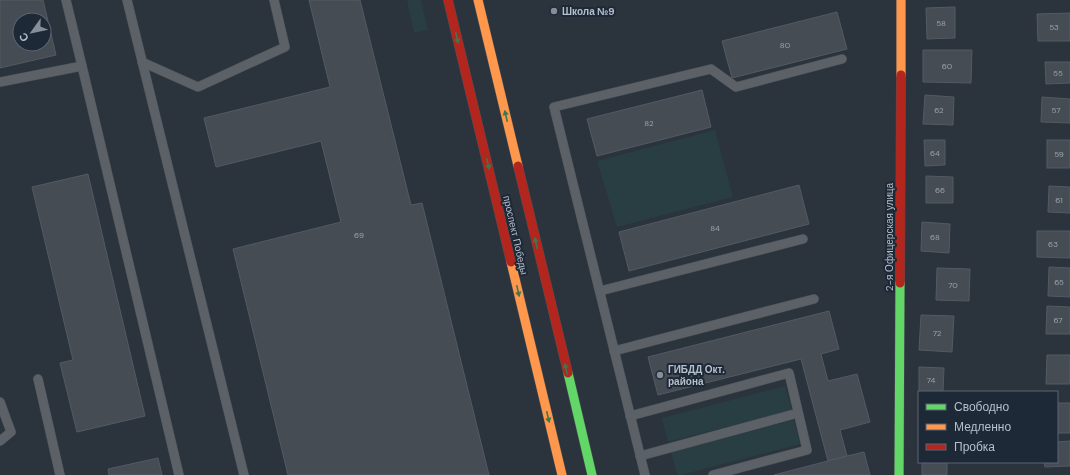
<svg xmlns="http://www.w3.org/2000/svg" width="1070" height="475" font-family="'DM Sans',sans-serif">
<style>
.green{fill:#283e42}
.building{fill:#454c54;stroke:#535a63;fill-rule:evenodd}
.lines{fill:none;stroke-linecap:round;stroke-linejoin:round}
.lane-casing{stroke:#4a4f56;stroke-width:10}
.fast-casing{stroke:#4a4f56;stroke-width:10}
.slow-casing{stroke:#4a4f56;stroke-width:10}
.jam-casing{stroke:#4a4f56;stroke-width:10}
.lane{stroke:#5c6168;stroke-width:9}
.fast{stroke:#63d668;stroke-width:9}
.slow{stroke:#ff974d;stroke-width:9}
.jam{stroke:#b3261e;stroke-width:9}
.oneway{fill:#3d774d}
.poi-dot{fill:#858e9a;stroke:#1e2937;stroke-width:1.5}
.labels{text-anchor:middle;stroke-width:4;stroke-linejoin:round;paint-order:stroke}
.number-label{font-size:8px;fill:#9aa2ae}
.poi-label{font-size:10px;font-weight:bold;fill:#b6bfcc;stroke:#1e2937;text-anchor:start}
.street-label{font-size:10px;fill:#b6bfcc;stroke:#1e2937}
</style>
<rect width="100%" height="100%" fill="#2b333c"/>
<!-- green -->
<g class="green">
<polygon points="407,0 421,0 428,30 414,33"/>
<polygon points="715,130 733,197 617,227 597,161"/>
<polygon points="785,386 792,410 668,442 662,418"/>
<polygon points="794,420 800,444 681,475 677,475 671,452"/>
</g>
<!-- building -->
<g class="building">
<path d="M0,0H43L56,55L0,68ZM20,20H44V44H20Z"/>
<polygon points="309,0 360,0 411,205 422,203 489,475 288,475 233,249 341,222 321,141 216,167 204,118 330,87"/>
<polygon points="955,7 955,38 927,39 926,8"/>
<polygon points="837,12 847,49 732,78 722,41"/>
<polygon points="1070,13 1070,41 1038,41 1037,14"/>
<polygon points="923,50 972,50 971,83 923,82"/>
<polygon points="1045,62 1070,62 1070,83 1046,84"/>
<polygon points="702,90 711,127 597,156 587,119"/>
<polygon points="925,95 954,97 953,125 923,124"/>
<polygon points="1042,97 1070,99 1070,123 1041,122"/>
<polygon points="924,140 945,140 945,165 925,166"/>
<rect x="1047" y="140" width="23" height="28"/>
<polygon points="88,174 145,416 77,432 60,363 73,360 32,187"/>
<polygon points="926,176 953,177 953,203 926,203"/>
<polygon points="799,185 809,224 629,271 619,232"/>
<polygon points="1049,186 1070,187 1070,213 1048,212"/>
<polygon points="922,222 950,224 949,253 921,251"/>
<polygon points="1037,231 1070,231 1070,258 1037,257"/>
<polygon points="1049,267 1070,268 1070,297 1048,296"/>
<polygon points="937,268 970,269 969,301 936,300"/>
<polygon points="1047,306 1070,307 1070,334 1046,334"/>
<polygon points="829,311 839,349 821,354 828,381 857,374 870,422 840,430 847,456 828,461 801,359 658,395 648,357"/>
<polygon points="921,315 954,316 952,352 919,350"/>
<polygon points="1047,355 1070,355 1070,384 1046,384"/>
<polygon points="919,367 944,368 943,392 919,392 919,396"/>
<rect x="1057" y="403" width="13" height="30"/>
<polygon points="1070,441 1070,466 1045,467 1044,462 1057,462 1057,442"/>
<polygon points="864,452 870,475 774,475 847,456"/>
<polygon points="158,458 162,475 109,475 108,469"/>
<rect x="922" y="462" width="25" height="13"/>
</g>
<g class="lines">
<!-- lane casing -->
<g class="lane-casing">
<g id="lane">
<polyline points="127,0 244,475"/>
<polyline points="142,62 198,87 285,47 274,0"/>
<polyline points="82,66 179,475"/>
<polyline points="0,82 82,66 66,0"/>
<polyline points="600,291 803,239"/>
<polyline points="614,351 814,299"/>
<polyline points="38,379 60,475"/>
<polyline points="0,402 11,432 0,441"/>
<polyline points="630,416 789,373 807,450 713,475"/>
<polyline points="640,456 798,413"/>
<polyline points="645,475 554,107 711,69 736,87 842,59"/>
</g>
</g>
<!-- fast casing -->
<g class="fast-casing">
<g id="fast">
<polyline points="568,373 592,475"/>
<polyline points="899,475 900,283"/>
</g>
</g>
<!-- slow casing -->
<g class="slow-casing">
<g id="slow">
<polyline points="478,0 518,166"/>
<polyline points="901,75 901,0"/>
<polyline points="511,262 562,475"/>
</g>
</g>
<!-- jam casing -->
<g class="jam-casing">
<g id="jam">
<polyline points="448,0 511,262"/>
<polyline points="518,166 568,373"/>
<polyline points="900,283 901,75"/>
</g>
</g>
<!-- lane -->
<use href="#lane" class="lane"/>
<!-- fast -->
<use href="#fast" class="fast"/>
<!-- slow -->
<use href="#slow" class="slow"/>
<!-- jam -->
<use href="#jam" class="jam"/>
</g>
<!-- one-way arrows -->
<defs><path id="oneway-solid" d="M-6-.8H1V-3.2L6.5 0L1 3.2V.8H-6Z"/></defs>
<g class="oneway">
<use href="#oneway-solid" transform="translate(457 38) rotate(77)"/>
<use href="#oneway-solid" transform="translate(506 116) rotate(-103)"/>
<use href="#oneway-solid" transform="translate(488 164) rotate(77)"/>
<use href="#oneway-solid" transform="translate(536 243) rotate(-103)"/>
<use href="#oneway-solid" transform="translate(518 291) rotate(77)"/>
<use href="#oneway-solid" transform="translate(566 369) rotate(-103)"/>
<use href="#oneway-solid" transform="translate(548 417) rotate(77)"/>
</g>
<!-- markers -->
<g class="poi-dot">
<circle cx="554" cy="11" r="4"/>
<circle cx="660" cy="375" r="4"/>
</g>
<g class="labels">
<!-- number labels -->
<g class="number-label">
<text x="941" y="26">58</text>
<text x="1054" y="30">53</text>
<text x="785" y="48">80</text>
<text x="947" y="69">60</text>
<text x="1058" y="76">55</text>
<text x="939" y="113">62</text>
<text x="1056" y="113">57</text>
<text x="649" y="126">82</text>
<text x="935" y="156">64</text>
<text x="1059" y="157">59</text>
<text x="940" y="193">66</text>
<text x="1059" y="203">61</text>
<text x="715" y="231">84</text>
<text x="359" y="238">69</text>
<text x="935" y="240">68</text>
<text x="1053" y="247">63</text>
<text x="1059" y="285">65</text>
<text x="953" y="288">70</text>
<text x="1058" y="323">67</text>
<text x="937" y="336">72</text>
<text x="931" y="383">74</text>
</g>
<!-- poi labels -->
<g class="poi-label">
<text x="562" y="15">Школа №9</text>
<text x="668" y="373">ГИБДД Окт.<tspan x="668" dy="12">района</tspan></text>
</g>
<!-- street labels -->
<g class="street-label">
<text transform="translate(516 235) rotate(77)" y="4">проспект Победы</text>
<text transform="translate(889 237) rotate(-90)" y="4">2-я Офицерская улица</text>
</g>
</g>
<!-- legend -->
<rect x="918" y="391" width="140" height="72" fill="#1e2937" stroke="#5b6573"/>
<rect x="926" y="404" width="20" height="6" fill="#63d668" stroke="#5b6573"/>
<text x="954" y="411" font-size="12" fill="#b6bfcc">Свободно</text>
<rect x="926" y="424" width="20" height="6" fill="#ff974d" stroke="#5b6573"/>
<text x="954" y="431" font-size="12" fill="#b6bfcc">Медленно</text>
<rect x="926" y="444" width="20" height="6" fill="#b3261e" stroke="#5b6573"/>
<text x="954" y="451" font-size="12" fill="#b6bfcc">Пробка</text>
<!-- north arrow -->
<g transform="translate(32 32) rotate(237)"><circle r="19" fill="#1e2937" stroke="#5b6573"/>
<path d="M0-3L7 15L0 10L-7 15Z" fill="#858e9a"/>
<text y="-6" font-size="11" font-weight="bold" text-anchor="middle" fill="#b6bfcc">С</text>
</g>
</svg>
